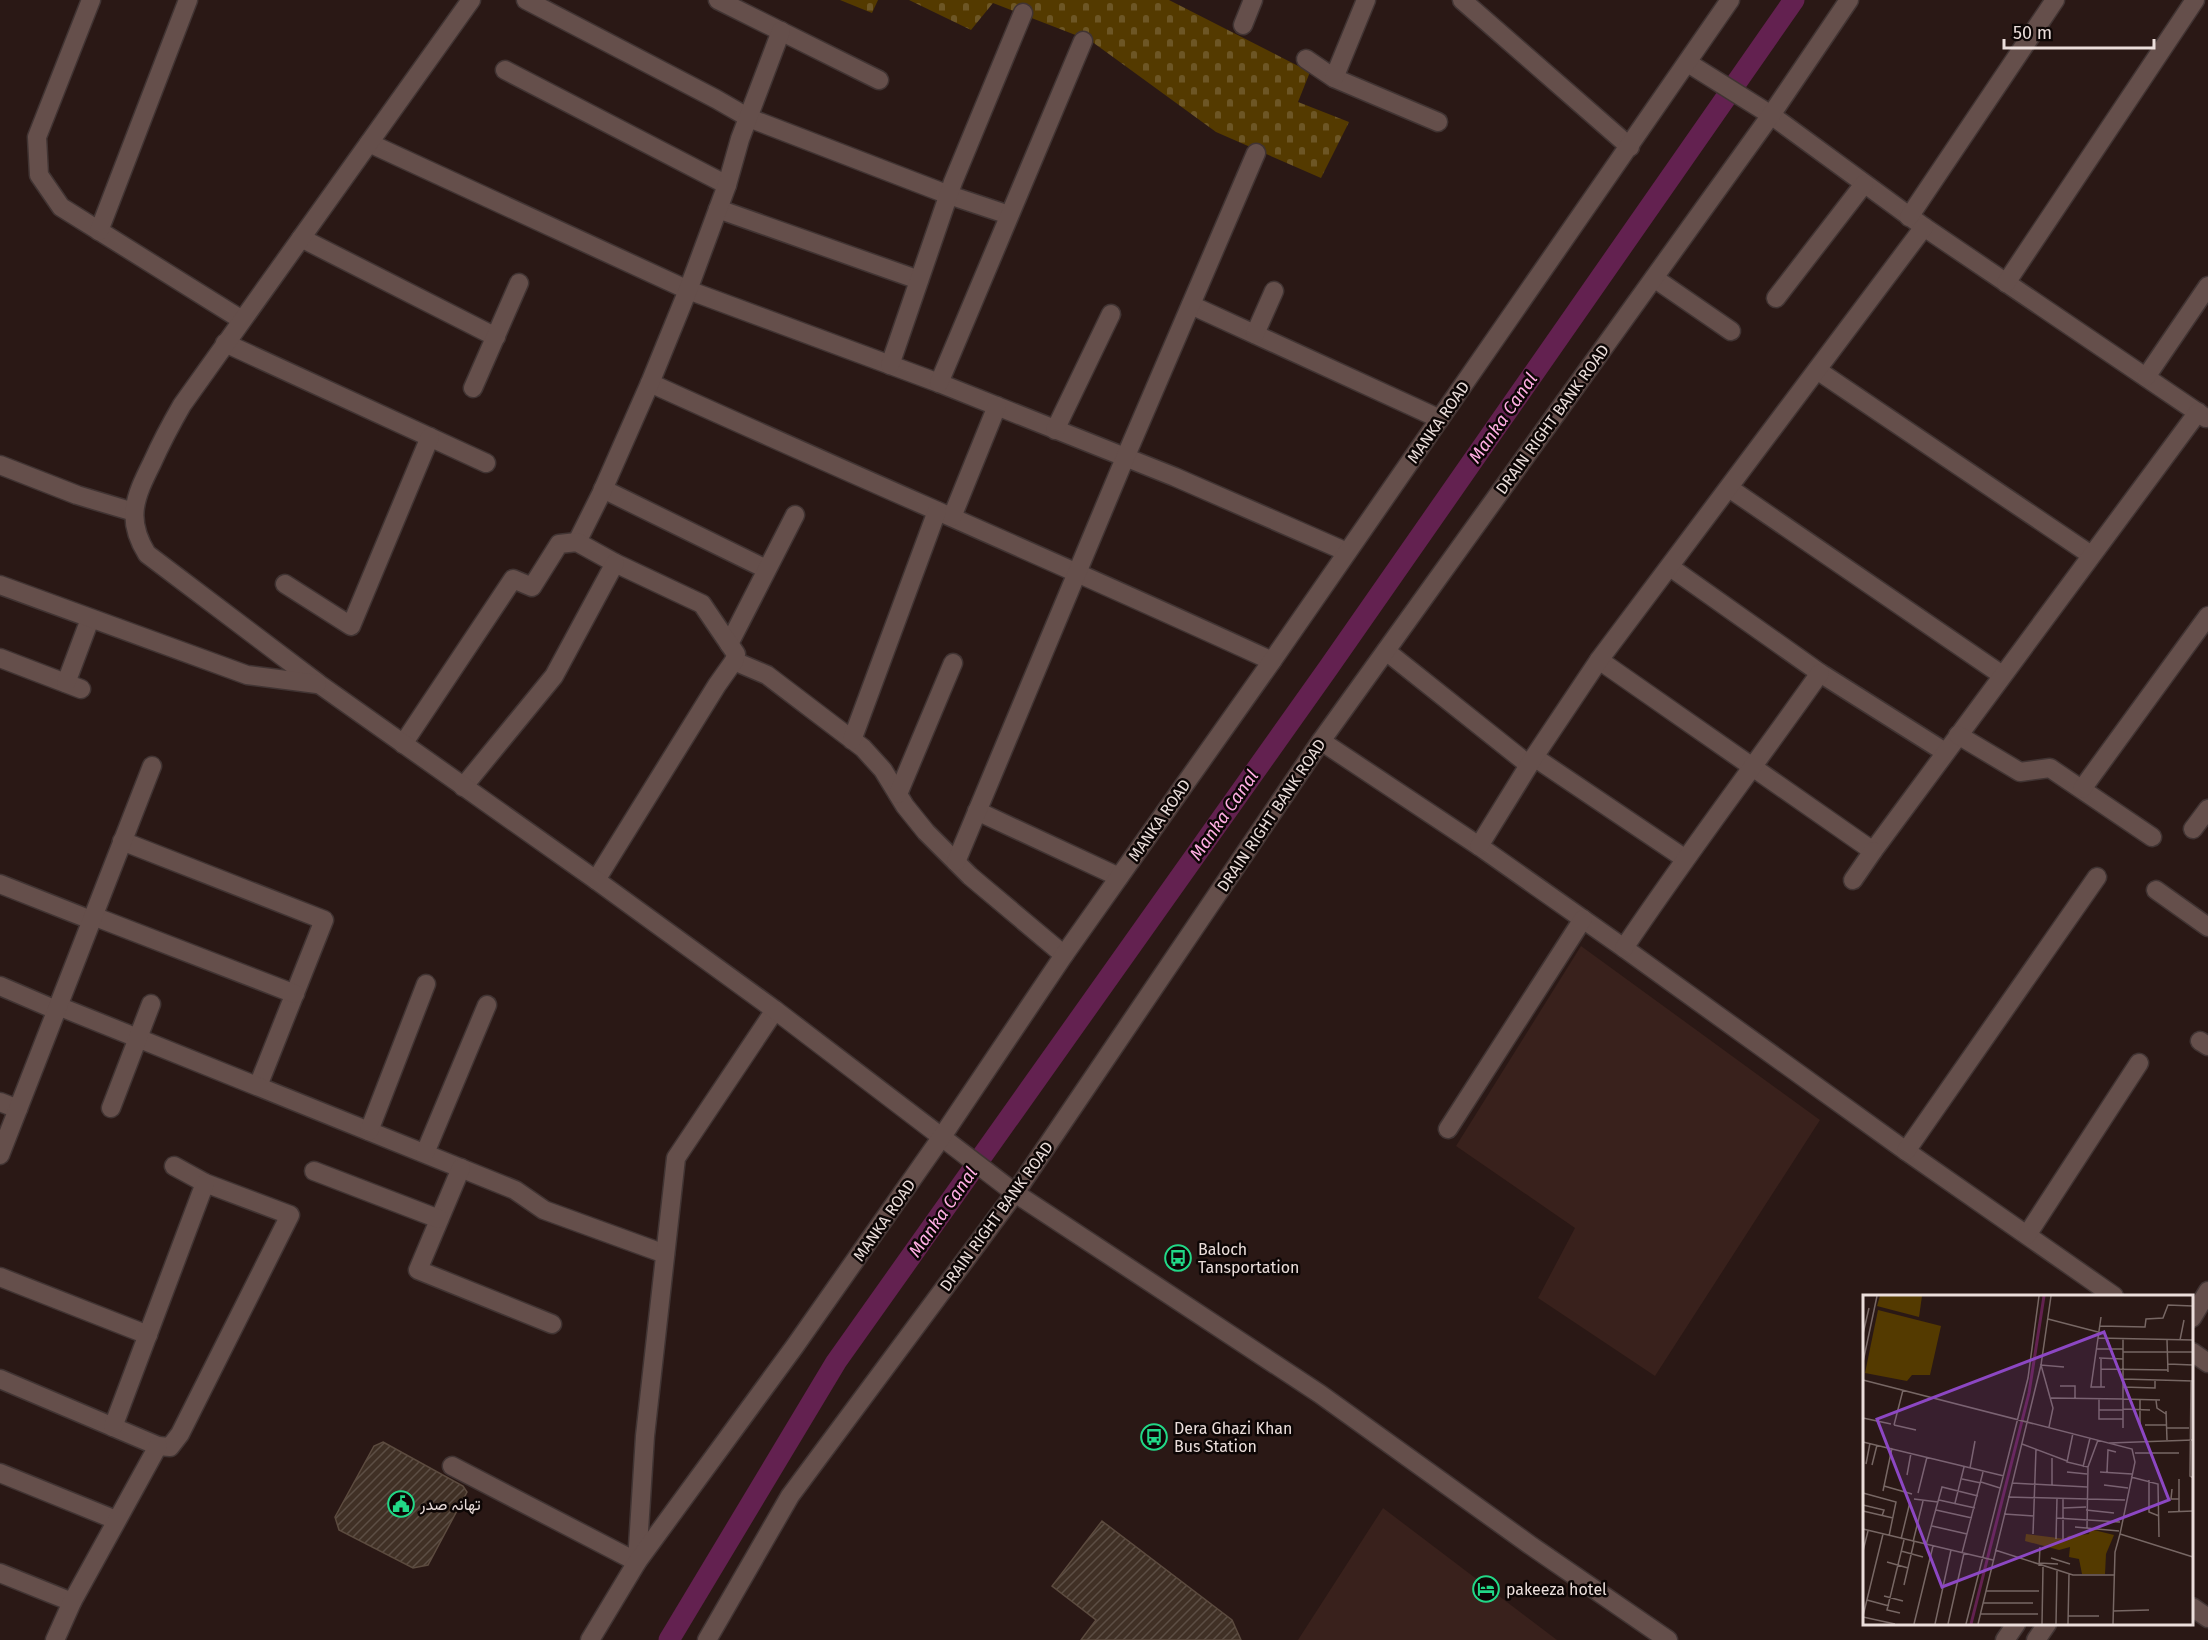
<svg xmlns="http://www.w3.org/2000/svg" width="2208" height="1640" font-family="'Fira Sans',Vazirmatn,sans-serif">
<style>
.built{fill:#39211c}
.cemetery{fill:url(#cemetery-stones)}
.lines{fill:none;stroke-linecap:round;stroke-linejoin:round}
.canal{stroke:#632150;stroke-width:21}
.building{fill:url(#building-hatch);stroke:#5c4b3f;stroke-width:1.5}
.street-casing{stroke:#413433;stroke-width:21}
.secondary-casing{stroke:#413433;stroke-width:21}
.street{stroke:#654f4b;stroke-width:18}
.secondary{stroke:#654f4b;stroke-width:18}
.labels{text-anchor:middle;stroke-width:5;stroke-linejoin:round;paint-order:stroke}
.street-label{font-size:16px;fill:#ebdedb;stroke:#0d0605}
.poi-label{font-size:16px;fill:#ebdedb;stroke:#0d0605;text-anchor:start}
.water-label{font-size:18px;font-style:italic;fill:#ffaee3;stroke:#0d0605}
.inset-river{fill:none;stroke:#632150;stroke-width:3}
.inset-road{fill:none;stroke:#776764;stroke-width:1.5}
.view{fill:#8c47c3;fill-opacity:0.15;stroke:#8c47c3;stroke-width:3}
.inset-edge{fill:none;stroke:#ebdedb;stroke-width:3}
</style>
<defs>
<pattern id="cemetery-stones" width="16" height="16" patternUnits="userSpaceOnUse" patternTransform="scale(1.5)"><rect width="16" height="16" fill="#543a00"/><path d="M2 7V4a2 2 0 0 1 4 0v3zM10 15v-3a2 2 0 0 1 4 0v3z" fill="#6d5625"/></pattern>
<pattern id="building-hatch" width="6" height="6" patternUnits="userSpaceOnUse" patternTransform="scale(1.5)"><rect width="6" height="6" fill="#403025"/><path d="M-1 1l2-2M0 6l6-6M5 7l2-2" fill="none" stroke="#5c4e44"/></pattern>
</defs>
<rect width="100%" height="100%" fill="#2a1815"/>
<!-- built -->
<g class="built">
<polygon points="1581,946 1820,1120 1655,1376 1538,1298 1575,1228 1456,1146"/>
<polygon points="1383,1508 1557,1640 1298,1640"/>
</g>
<!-- cemetery -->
<g class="cemetery">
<polygon points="840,0 878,0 872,13"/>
<polygon points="909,0 1169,0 1310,72 1298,102 1349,122 1321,178 1216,132 1091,41 993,3 971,30"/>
</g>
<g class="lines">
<!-- canal -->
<polyline class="canal" points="669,1640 836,1362 1329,667 1794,0"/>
</g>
<!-- building -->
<g class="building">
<polygon points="383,1442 463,1486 467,1492 428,1565 413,1568 339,1530 335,1517 374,1446"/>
<polygon points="1102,1521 1232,1620 1241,1640 1081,1640 1096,1620 1052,1586"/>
</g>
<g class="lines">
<!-- street casing -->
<g class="street-casing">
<g id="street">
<polyline points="91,0 37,137 39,175 61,207 242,320"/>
<polyline points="526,0 716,99 749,118 949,195 1009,215"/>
<polyline points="718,0 879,80"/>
<polyline points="1462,0 1630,147"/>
<polyline points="1243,25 1253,0"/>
<polyline points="1306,59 1334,78 1438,122"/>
<polyline points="1688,63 1771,115 1924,227 2206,418"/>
<polyline points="505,70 727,185"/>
<polyline points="1334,78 1366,0"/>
<polyline points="369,143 688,290 939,383 1175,477 1347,552"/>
<polyline points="718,209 919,280"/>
<polyline points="1909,217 2055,0"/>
<polyline points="99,231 188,0"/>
<polyline points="301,238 496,337"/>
<polyline points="1654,278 1731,331"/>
<polyline points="2006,283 2195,0"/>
<polyline points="1776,298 1864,184"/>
<polyline points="1191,305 1440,419"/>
<polyline points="1255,334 1274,291"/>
<polyline points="225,343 486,463"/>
<polyline points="890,365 953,182 1023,13"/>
<polyline points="1817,370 2091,555"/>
<polyline points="2146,377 2208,286"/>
<path d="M650,383C857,477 1066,566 1272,661"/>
<polyline points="939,383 1083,41"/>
<polyline points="473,388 519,283"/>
<polyline points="1055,430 1111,314"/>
<polyline points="0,465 77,495 134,512"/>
<polyline points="1729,488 2002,675"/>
<polyline points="603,489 766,569"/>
<polyline points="952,517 997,406"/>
<polyline points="577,542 601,494 650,383 688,290 727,185 740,139 781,31"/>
<polyline points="1670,567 1820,673 1945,752"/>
<polyline points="285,584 351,626 430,437"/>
<polyline points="729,644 795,515"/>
<polyline points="1386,651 1529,765"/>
<polyline points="0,658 81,689"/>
<polyline points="1599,660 1873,851 2198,412"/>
<polyline points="734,661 767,675 863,748 883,770 905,806 926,832 970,876 1064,955"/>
<polyline points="66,683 90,619"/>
<polyline points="1958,735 2020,772 2050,768 2152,837"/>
<polyline points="852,740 937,511"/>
<polyline points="1321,741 1479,846 1624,948 1906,1151 2114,1296"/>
<polyline points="403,744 513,579 532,587 559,544 577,542 615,563 702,604 736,654 734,661 717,685 596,880"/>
<polyline points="1534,757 1684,858"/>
<polyline points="463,787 554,676 615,563"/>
<polyline points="2082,789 2208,616"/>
<polyline points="898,794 953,663"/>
<polyline points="977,811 1119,877"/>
<polyline points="2193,829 2208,809"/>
<polyline points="122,841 324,920 258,1086"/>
<polyline points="1479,846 1534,757 1599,660 1924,227"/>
<polyline points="956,862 1125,458 1256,153"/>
<polyline points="1853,880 1873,851"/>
<polyline points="0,884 91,920"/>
<polyline points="2156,890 2208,927"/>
<polyline points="93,916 295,994"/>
<path d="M1624,948C1687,854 1755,765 1820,673"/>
<polyline points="0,986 56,1010"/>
<polyline points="58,1006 515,1190 544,1210 665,1254"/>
<polyline points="2200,1041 2208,1046"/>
<polyline points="0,1102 18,1109"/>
<polyline points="111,1108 151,1004"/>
<polyline points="1448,1129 1583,919"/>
<polyline points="369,1131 426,984"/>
<polyline points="1906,1151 2097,877"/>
<polyline points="425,1153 487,1005"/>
<polyline points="0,1155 152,766"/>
<polyline points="461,1168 418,1270 552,1324"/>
<polyline points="314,1171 439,1219"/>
<polyline points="2027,1235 2139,1063"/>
<polyline points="0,1277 148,1335"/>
<polyline points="2192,1318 2208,1291"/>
<polyline points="2192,1352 2208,1363"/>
<polyline points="0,1379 158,1446 170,1447 180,1434 290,1215 205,1183 174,1166"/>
<polyline points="113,1427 205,1183"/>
<polyline points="452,1466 637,1562 645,1436 676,1158 775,1010"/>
<polyline points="0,1473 116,1520"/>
<polyline points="0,1573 72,1602"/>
<polyline points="2192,1607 2208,1618"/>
<polyline points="55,1640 72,1602 158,1446"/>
<polyline points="2005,1640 2016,1624"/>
<polyline points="2036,1640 2047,1624"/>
</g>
</g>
<!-- secondary casing -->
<g class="secondary-casing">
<g id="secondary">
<path d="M471,0L182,405C171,424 161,443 152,463C135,497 125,519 147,554L319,684L596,880L775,1010L1015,1193L1320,1394L1530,1545L1668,1640"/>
<polyline points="0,585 247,675 317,684"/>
<polyline points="590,1640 637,1562 795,1346 941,1138 1064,955 1272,661 1730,0"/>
<polyline points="707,1640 790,1496 1015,1193 1321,741 1771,115 1849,0"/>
</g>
</g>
<!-- street -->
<use href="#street" class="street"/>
<!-- secondary -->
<use href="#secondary" class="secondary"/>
</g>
<!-- icons -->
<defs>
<g id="bus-ring" transform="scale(1.35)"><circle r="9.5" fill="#0d0605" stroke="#22d887" stroke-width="1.5"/><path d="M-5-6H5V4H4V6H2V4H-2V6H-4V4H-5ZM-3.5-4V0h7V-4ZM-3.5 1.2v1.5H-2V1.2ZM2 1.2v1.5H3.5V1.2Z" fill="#22d887"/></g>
<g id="civic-ring" transform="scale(1.35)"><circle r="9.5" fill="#0d0605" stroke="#22d887" stroke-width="1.5"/><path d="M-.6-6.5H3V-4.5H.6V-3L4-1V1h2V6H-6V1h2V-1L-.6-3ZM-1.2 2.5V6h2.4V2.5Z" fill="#22d887"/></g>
<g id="hotel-ring" transform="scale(1.35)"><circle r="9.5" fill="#0d0605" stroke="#22d887" stroke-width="1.5"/><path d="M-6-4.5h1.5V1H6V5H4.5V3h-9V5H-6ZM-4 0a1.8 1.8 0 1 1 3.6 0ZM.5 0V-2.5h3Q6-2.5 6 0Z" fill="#22d887"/></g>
</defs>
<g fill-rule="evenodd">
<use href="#bus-ring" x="1178" y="1258"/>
<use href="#bus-ring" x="1154" y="1437"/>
<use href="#civic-ring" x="401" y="1504"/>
<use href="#hotel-ring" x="1486" y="1589"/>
</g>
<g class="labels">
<!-- street labels -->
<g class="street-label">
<text transform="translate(1552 419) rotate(-54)" y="6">DRAIN RIGHT BANK ROAD</text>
<text transform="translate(1438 422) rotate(-55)" y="6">MANKA ROAD</text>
<text transform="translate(1271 815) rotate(-56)" y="6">DRAIN RIGHT BANK ROAD</text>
<text transform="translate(1159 820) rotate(-55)" y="6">MANKA ROAD</text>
<text transform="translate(996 1216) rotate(-54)" y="6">DRAIN RIGHT BANK ROAD</text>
<text transform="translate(884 1220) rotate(-55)" y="6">MANKA ROAD</text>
</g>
<!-- poi labels -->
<g class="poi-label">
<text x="1198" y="1255">Baloch<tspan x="1198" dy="18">Tansportation</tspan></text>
<text x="1174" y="1434">Dera Ghazi Khan<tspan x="1174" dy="18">Bus Station</tspan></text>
<text x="420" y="1510">تھانہ صدر</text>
<text x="1506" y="1595">pakeeza hotel</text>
</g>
<!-- water labels -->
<g class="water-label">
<text transform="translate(1503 418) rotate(-55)" y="6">Manka Canal</text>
<text transform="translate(1224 815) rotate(-55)" y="6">Manka Canal</text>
<text transform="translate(943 1212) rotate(-55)" y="6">Manka Canal</text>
</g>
</g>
<!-- overview -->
<g transform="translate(1863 1295)">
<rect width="330" height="330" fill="#2a1815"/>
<path d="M15,15L78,31L67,80H49L44,86L2,78Z" fill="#543a00"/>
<path d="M227,234L251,240L243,259L242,279H219L216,264L206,262L207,252L196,255L162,246L163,239L203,244L205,241L226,239Z" fill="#543a00"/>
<path d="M17,1H59L56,22L14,11Z" fill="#543a00"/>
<path class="inset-river" d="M108,329L166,98L181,1"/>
<path class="inset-road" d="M238,22L228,92H242M185,24L235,37M237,31L282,32L283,24L300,23L305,10L330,11M0,39L6,13M235,43L330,45M304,45L305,77M317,45L321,25M234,54H260M260,57H330M236,63L260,64M238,63V92M0,67L14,1M305,69L330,70M238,74L305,75M260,84L330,86M0,85L269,154L272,167L257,239L330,262M328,86L327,181L330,183M197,91H212V103M260,92L292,93V85M188,103L260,104M236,104V124H260M260,104L297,105M293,105L294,113L303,119M260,114L287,115M236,115H260M303,116L304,145M0,123L28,129M277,128V104M31,130L40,95M31,130L53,135M282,130H303M186,132L190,113L178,70L201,72M260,133V44M304,133H326M210,138L204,167L225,172M0,147L141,181M246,148L330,145M159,149L204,166M272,158H316M189,163V190M3,169L7,148M9,170L14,150M220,172L227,143M107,173L112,146M204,177L224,179M237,177L269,179M244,177L245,155L253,157M44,180L48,158M268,182L295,189L296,242M99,184L118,188M286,185V217L296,221M118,187L137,193M149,188L224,192M241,190L265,193M21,191L49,199M309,194L308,204H316M20,196L29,153M0,198L33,207L26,241M55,198L64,162M145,202L262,205M200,203V244M51,204L75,207M76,205L112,213M92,208L101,172M0,210L21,215L19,221M200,213L223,212M73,215L109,223M223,215L251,218M0,216L30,223M316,216V184M305,217L330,216M141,219L171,221M193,223L257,227M69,231L104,239M212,232L256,236M224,233L225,172L235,145M0,234L130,265M170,239L173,154M38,244L47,207M193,244L194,203M50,247L60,206M63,250L79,192L115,201M132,255L210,280H251M0,256L5,236M38,256L60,262M99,258L120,177M188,263L207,269M24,267L45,273M176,268L195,269M176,271L177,252M41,290L51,247M123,296H176M21,301L40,306M4,305L26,311M120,308H170M250,316L286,315M37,318L24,315L41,245M117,319H175M0,321L20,239M205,321H236M0,322L32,329M51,329L70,251M72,329L88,255M85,329L101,258M103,329L165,83L176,1M115,329L178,70L188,1M179,329L180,272M193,329L194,276M205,329L206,279M250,329L252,257L257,239"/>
<path class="view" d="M241,37L306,205L79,292L14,124Z"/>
<rect width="330" height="330" class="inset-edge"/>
</g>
<!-- scale -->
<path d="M2004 39v9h150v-9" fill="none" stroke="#ebdedb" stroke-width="3"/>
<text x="2013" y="39" font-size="18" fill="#ebdedb" stroke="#0d0605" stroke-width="4.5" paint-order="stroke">50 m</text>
</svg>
